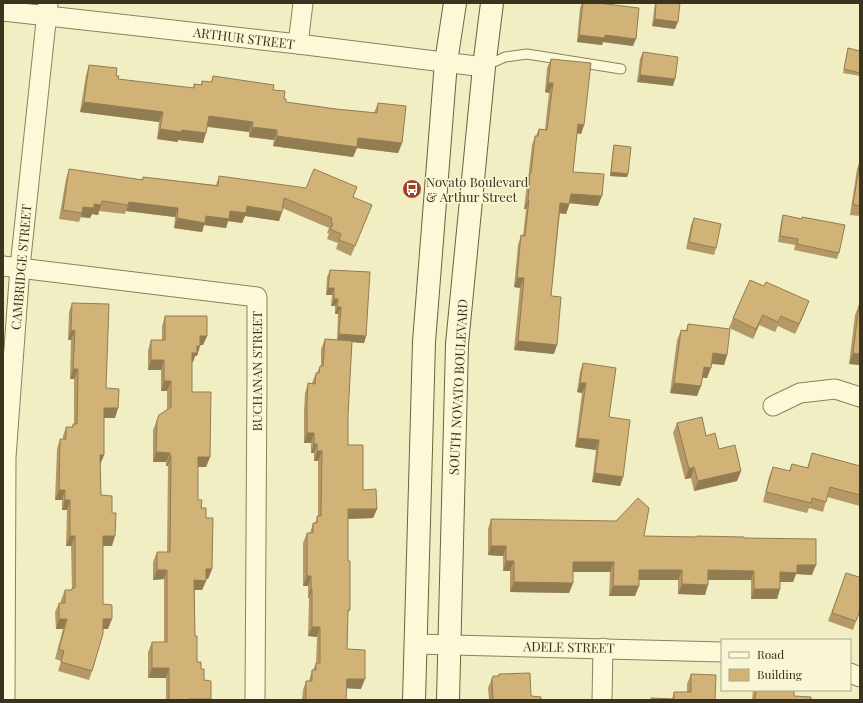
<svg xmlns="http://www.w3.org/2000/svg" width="863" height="703" font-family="'Playfair Display',serif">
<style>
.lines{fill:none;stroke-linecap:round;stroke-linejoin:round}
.lane-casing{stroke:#8c8159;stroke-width:11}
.street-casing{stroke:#8c8159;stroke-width:21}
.secondary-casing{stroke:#6e613c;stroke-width:24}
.lane{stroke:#fbf9d8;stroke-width:9}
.street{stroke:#fbf9d8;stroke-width:19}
.secondary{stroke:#fbf9d8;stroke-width:22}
.wall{fill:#b49966}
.shaded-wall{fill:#927d53}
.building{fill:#d1b277;stroke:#927d53}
.labels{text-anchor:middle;stroke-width:3;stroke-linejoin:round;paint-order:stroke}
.street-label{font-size:13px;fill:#3b331e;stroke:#f8f6d4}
.poi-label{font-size:13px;fill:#3b331e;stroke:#f8f6d4;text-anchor:start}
</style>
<rect width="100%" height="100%" fill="#f1eec4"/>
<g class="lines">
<!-- lane casing -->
<g class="lane-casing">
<polyline id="lane" points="485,66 505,57 527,54 621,69"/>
</g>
<!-- street casing -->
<g class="street-casing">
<g id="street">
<polyline points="3,11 298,44 484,67"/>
<polyline points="298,44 303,3"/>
<polyline points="3,266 257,297 257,375 255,700"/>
<polyline points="773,406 800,393 835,389 860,397"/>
<polyline points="416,644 722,652"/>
<polyline points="850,673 860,677"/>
<polyline points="5,700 6,457 20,267 48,3"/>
<polyline points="602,700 603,648"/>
</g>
</g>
<!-- secondary casing -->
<g class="secondary-casing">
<g id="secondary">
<polyline points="414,700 424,342 446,62 455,3"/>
<polyline points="448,700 457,344 484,67 492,3"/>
</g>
</g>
<!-- lane -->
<use href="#lane" class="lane"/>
<!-- street -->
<use href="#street" class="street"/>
<!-- secondary -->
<use href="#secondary" class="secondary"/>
</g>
<!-- wall -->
<g class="wall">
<polygon points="582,3 598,3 633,46 603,42 602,45 577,42 580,8"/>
<polygon points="655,3 680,3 675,29 652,26"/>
<polygon points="848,48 860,51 860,76 843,73"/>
<polygon points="643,52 673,86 637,82 640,59"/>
<polygon points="551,59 584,125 581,134 577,133 573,172 598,206 570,203 566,214 560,213 551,296 554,354 514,350 520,288 514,287 518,245 521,235 523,236 526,209 524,209 527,183 528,179 532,145 535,136 536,136 539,129 545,129 549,93 545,92 547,68"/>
<polygon points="89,65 116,76 118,79 193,88 194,84 201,85 202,81 211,82 213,76 273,90 284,99 286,102 336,109 374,113 378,103 402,143 398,153 357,148 353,157 273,146 274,140 249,137 249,132 207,127 203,143 178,140 178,142 157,139 159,122 80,112 86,75"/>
<polygon points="614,145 628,174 627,177 610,176 613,148"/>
<polygon points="860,160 860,216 850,215 857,169"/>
<polygon points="69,169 142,180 143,177 216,185 219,176 354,198 372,205 351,256 336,249 338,243 327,239 329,233 327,233 329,228 282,208 282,212 279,221 245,216 242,223 228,221 226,228 204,225 202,232 174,228 175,217 126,211 125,214 99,211 98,215 92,214 90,218 81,217 79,222 59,219 66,179"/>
<polygon points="783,215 801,219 839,253 837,259 794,250 795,245 778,242 781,222"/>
<polygon points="694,218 716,248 714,255 686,249 691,225"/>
<polygon points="330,270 366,336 364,343 352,342 348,415 348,445 363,490 377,509 373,518 348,519 348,561 350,610 348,613 347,649 361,689 346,688 346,700 302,700 303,690 306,681 309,681 312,670 313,670 316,663 317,637 308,636 309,598 308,598 308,586 303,586 303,543 307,533 310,533 313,523 315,523 318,516 318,461 314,461 314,453 311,453 311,443 304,443 304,411 305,393 308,383 312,383 316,373 317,373 320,366 321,366 321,349 325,339 337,340 338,314 335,314 335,306 331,306 332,295 326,295 327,277"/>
<polygon points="750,280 805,312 795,334 778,326 775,332 759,325 753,339 729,328 733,318"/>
<polygon points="72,303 106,388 118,408 115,418 104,418 104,455 100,464 101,495 112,546 103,546 103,604 108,629 103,629 92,671 89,680 58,671 61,661 55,659 63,629 56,629 55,612 59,603 61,603 61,600 65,590 71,590 72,589 71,546 66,546 67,510 62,510 62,500 55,500 57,449 60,439 63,439 63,436 66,427 72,427 73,424 74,424 74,379 70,379 71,340 68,340 69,312"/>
<polygon points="859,305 860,365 849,364 855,315"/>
<polygon points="165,316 207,336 203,345 200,345 197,356 195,356 193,362 192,362 192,392 210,457 206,467 198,467 198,500 206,518 212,569 208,579 206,579 206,581 202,590 195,590 195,636 197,662 201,669 210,700 166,700 166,678 148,678 148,652 152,642 164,642 164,579 153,580 153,562 157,552 167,552 168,466 166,466 166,462 153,462 153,430 159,415 167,410 167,391 161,391 161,370 148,370 148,350 151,340 162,340 162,326"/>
<polygon points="688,324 727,355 724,365 711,364 707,378 702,378 697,396 670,393 677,340 681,330 686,330"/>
<polygon points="583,363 609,417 623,477 620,486 592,482 596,450 575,447 582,393 577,392 580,372"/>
<polygon points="677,423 706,436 741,471 737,481 694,491 691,478 685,479 673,433"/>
<polygon points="812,453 860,466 860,506 827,497 823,512 809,508 807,513 763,502 769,477 773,467 789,471 792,464 807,468"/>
<polygon points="491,519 644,536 697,537 697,536 744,538 812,575 796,574 793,582 780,582 780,589 777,599 751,599 751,580 708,580 705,595 678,594 678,580 639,580 635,596 609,596 610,572 573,572 573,583 569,593 510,592 510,571 503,571 503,556 488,555 488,529"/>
<polygon points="846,573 859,577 860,610 853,630 828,621"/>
<polygon points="499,674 531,696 541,700 489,700 488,688 492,678 493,678 493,676 499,676"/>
<polygon points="691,674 715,700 651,700 651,698 672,699 674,692 687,692 687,684"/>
<polygon points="753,690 794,690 794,696 811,700 752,700"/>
</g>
<!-- shaded-wall -->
<g class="shaded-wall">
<polygon points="655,19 678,22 675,29 652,26"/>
<polygon points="579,35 605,35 636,39 633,46 603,42 602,45 577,42"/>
<polygon points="640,75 675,79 673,86 637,82"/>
<polygon points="548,83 553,83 549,93 545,92"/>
<polygon points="84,102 163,112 159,122 80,112"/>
<polygon points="209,116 253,122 249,132 205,126"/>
<polygon points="578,124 584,125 581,134 574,133"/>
<polygon points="252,127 277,130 274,140 249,137"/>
<polygon points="160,129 182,130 206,133 203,143 178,140 178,142 157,139"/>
<polygon points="277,136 358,138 402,143 398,153 357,148 353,157 273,146"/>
<polygon points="611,172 628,174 627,177 610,176"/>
<polygon points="571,194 602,196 598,206 567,203"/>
<polygon points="528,200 529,200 526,209 524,209"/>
<polygon points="129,202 178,208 175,217 126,211"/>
<polygon points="560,203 569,204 566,214 557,213"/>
<polygon points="94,204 101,205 98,215 92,214 90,218 81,217 82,213 83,207"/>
<polygon points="247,206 282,212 279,221 245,216 242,223 228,221 226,228 204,225 202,232 174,228 177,218 206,216 230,211"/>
<polygon points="517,278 524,278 520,288 514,287"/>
<polygon points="328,288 334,288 332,295 326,295"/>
<polygon points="334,299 338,299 335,306 331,306"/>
<polygon points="809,301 805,312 795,334 799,324"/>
<polygon points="337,307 341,307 338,314 335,314"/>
<polygon points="763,315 759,325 753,339 756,329"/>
<polygon points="71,330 75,331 71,340 68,340"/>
<polygon points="339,334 366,336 364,343 337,341"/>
<polygon points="200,336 207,336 203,345 197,345"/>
<polygon points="518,341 557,345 554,354 514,350"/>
<polygon points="197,346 200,346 197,356 195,356 193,362 188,363 192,353"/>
<polygon points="713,353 727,355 724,365 709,363"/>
<polygon points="853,353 860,354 860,365 849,364"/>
<polygon points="151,360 164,360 161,370 148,370"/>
<polygon points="704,367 711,368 707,378 700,377"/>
<polygon points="73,369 78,369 74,379 70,379"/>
<polygon points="164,381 171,381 167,391 161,391"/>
<polygon points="580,383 586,383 582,393 577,392"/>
<polygon points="674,383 701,386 697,396 670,393"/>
<polygon points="104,408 118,408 115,418 101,418"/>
<polygon points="307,433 314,433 311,443 304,443"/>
<polygon points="578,438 599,440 596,450 575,447"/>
<polygon points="314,444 317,444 314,453 311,453"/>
<polygon points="317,451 322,451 318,461 314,461"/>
<polygon points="156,452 170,453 166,462 153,462"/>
<polygon points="100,455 104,455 100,465"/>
<polygon points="170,456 171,456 168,466 166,466"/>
<polygon points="198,457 210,457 206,467 195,467"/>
<polygon points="694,467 691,478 685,479 689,469"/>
<polygon points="741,471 737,481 694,491 698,481"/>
<polygon points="595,473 623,477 620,486 592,482"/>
<polygon points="59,490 65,490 62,500 55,500"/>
<polygon points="65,500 70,500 67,510 62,510"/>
<polygon points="348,509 377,509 373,518 345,519"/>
<polygon points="70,536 75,536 71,546 66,546"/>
<polygon points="103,536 115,536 112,546 99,546"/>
<polygon points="491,546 506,546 503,556 488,555"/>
<polygon points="506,561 514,561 510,571 503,571"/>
<polygon points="573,562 614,562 610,572 569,572"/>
<polygon points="797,565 816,565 812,575 796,574 793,582 777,582 780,572"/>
<polygon points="206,569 212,569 208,579 203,578"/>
<polygon points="157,570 167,570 164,579 153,580"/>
<polygon points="639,570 682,570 678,580 636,580"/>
<polygon points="708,570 754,571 751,580 705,580"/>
<polygon points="307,576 311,576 308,586 303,586"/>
<polygon points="194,580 206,581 202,590 191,590"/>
<polygon points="514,582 573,583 569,593 510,592"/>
<polygon points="682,584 708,585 705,595 678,594"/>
<polygon points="613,586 639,586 635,596 609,596"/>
<polygon points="311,588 312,589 309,598 308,598"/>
<polygon points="754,589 780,589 777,599 751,599"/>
<polygon points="59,619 67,619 63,629 56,629"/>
<polygon points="103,619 112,619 108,629 100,629"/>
<polygon points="312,627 320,627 317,637 308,636"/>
<polygon points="152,668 169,668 166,678 148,678"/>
<polygon points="347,679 365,679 361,689 343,688"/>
<polygon points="188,699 211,699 210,700 188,700"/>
</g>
<!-- building -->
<g class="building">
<polygon points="583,3 598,3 639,8 636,39 605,35 605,38 579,35"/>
<polygon points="656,3 680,3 678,22 655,19"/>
<polygon points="848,48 860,51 860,73 844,69"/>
<polygon points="643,52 678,57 675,79 640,75"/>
<polygon points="551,59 591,63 584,125 578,124 573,172 604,174 602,196 571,194 569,204 560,203 551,296 561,297 557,345 518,341 524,278 517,278 521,235 525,236 529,200 528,200 530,173 531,173 535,136 538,136 539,129 547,130 553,83 548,83"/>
<polygon points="89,65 117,68 116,76 119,76 118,79 194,88 194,84 202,85 202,81 212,82 213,76 274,85 273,90 285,91 284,99 286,99 286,102 336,109 377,113 378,103 406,106 402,143 358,138 357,147 277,136 277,130 252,127 253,122 209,116 206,133 182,130 181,132 160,129 163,112 84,102"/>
<polygon points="614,145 631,147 628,174 611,172"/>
<polygon points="860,162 860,206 853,204"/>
<polygon points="69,169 143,180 143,177 218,186 219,176 306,188 314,169 357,187 353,197 372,205 355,246 339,240 341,234 330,229 333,224 331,223 332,218 284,198 282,212 247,206 246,213 230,211 229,219 206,216 205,223 177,218 178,208 129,202 128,205 102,201 101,205 94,204 94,208 83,207 82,213 63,210"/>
<polygon points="783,215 802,219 802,217 845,225 839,253 797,244 798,239 780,236"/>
<polygon points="694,218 721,224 716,248 689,242"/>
<polygon points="330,270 370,272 366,336 339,334 341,307 337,307 338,299 334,299 334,288 328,288"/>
<polygon points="750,280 764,286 766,282 809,301 799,324 781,316 778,322 763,315 756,329 733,318"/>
<polygon points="72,303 109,304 106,388 119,389 118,408 104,408 104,455 100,455 101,495 112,496 112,513 116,513 115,536 103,536 103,604 112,605 112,619 103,619 103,634 92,671 61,662 64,651 59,649 67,619 59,619 59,603 65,603 65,590 72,590 72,588 75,588 75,536 70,536 70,500 65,500 65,490 59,490 60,439 66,439 66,427 73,427 73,424 77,424 78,369 73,369 75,331 71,330"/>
<polygon points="859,305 860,305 860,354 853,353"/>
<polygon points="165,316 207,316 207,336 200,336 200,346 197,346 197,353 192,353 192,392 211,392 210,457 198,457 198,500 202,500 201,508 206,508 206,518 213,518 212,569 206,569 206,581 194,580 195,636 197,636 197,662 201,662 201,669 204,669 204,680 211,681 211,699 188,699 188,700 169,700 169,668 152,668 152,642 167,642 167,570 157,570 157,552 170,552 171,456 170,456 170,453 156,452 157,420 159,415 171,407 171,381 164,381 164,360 151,360 151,340 165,340"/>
<polygon points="688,324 730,329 727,355 713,353 711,368 704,367 701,386 674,383 681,330 687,331"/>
<polygon points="325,339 352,341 348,415 348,445 363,445 363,490 376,489 377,509 348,509 348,561 350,561 350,610 348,610 347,649 365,650 365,679 347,679 346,700 306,700 306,681 312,681 312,670 316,670 316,663 320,663 320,627 312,627 312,589 311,588 311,576 307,576 307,533 313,533 313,523 317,523 317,516 321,516 322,451 317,451 317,444 314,444 314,433 307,433 307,401 308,383 315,384 316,373 319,373 320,366 323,366"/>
<polygon points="583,363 616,368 609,417 630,420 623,477 595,473 599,440 578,438 586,383 580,383"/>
<polygon points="702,417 706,436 715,433 719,449 735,445 741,471 698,481 694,467 689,469 677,423"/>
<polygon points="812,453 860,466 860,495 830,487 826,502 812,498 811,503 766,492 773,467 790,471 792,464 808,468"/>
<polygon points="638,498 649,508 644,536 697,537 697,536 744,537 744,538 816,539 816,565 797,565 797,573 780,572 780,589 754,589 754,571 708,570 708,585 682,584 682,570 639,570 639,586 613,586 614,562 573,562 573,583 514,582 514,561 506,561 506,546 491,546 491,519 616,521"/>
<polygon points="846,573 859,577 860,575 860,610 856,621 832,613"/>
<polygon points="530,673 531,696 541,697 541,700 493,700 492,678 493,678 493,676 499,676 499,674"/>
<polygon points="691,674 716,675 715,700 651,700 651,698 674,699 674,692 691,692"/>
<polygon points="756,690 794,690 794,696 811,697 811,700 755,700"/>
</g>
<!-- icons -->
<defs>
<g id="bus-disc" transform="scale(1)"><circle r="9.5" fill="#9f4225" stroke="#f8f6d4"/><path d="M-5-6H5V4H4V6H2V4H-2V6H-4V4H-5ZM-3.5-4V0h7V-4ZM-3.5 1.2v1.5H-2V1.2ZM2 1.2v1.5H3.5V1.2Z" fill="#fff"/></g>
</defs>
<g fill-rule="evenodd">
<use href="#bus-disc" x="412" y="189"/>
</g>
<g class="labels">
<!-- street labels -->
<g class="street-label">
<text transform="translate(244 38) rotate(7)" y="5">ARTHUR STREET</text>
<text transform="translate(21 267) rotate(-85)" y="5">CAMBRIDGE STREET</text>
<text transform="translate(257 371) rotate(-90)" y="5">BUCHANAN STREET</text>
<text transform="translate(458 387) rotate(-87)" y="5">SOUTH NOVATO BOULEVARD</text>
<text transform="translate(569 647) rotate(1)" y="5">ADELE STREET</text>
</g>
<!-- poi labels -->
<g class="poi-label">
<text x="426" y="187">Novato Boulevard<tspan x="426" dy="15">&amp; Arthur Street</tspan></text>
</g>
</g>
<!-- border -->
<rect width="863" height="703" fill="none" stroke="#3b331e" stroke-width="8"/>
<!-- legend -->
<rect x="721" y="639" width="130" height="52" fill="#f8f6d4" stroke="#aca88b"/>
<rect x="729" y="652" width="20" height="6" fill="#fbf9d8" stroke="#aca88b"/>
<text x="757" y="659" font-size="12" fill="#3b331e">Road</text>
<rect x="729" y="669" width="20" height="12" fill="#d1b277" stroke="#aca88b"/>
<text x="757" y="679" font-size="12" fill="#3b331e">Building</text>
</svg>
